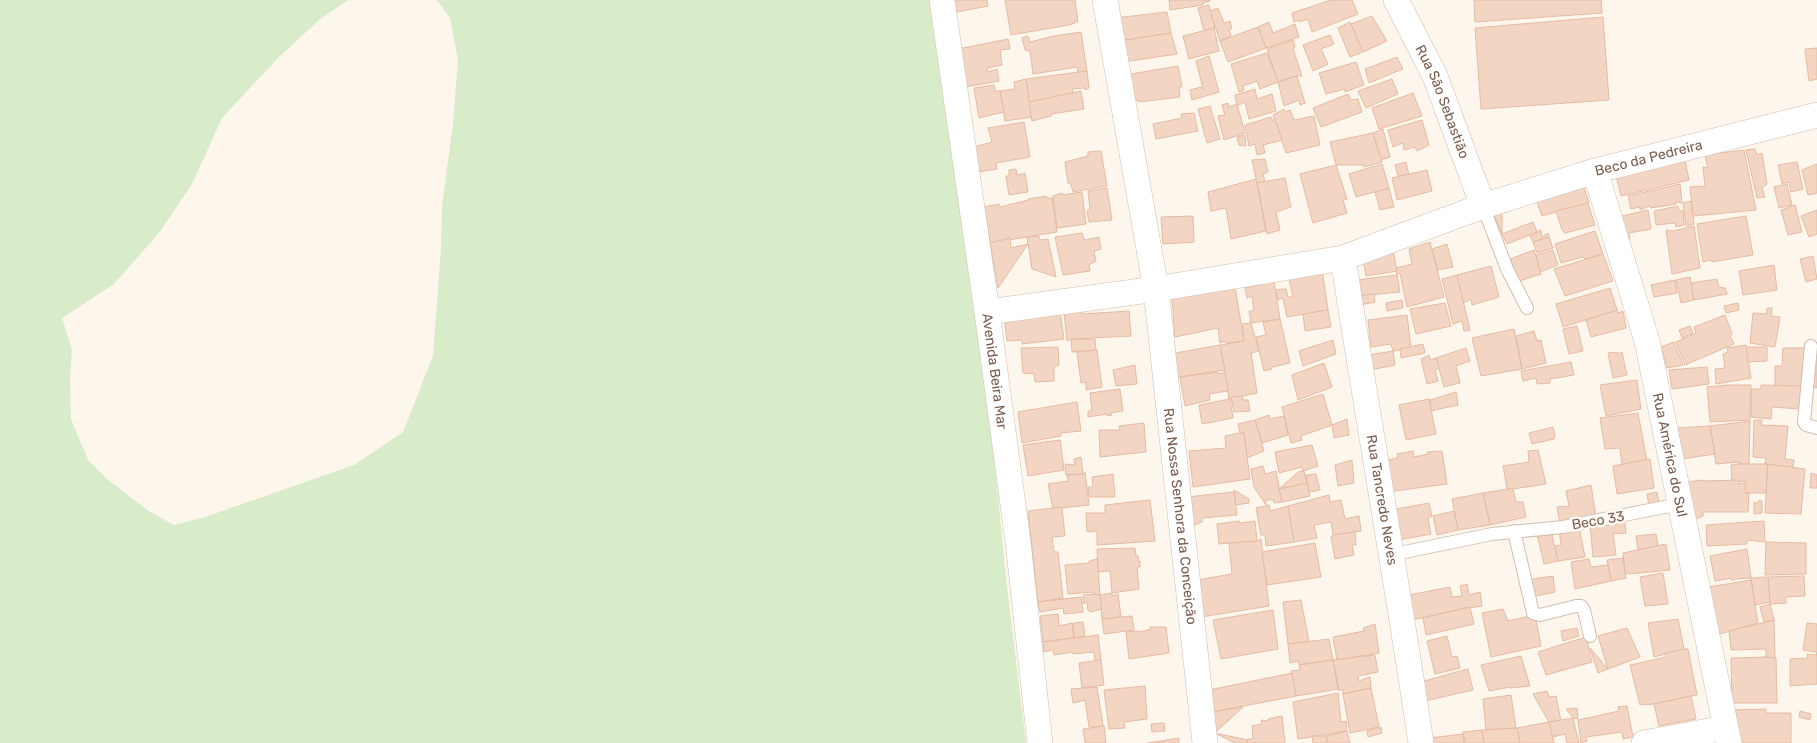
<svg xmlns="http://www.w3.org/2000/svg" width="1817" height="743" font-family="Rubik,sans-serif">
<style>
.green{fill:#d8ecc9}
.building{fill:#f3d5c3;stroke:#e6bba3}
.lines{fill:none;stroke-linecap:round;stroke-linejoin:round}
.lane-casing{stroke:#d1beb0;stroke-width:14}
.street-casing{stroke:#d1beb0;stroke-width:26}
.lane{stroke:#fff;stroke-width:12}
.street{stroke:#fff;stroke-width:25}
.labels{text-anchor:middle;stroke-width:5;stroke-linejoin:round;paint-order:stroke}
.street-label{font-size:14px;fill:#7a5c4d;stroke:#fffaf3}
</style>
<rect width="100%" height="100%" fill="#fdf6ec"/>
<!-- green -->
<polygon class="green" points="0,0 348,0 319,20 278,58 222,118 192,184 159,233 114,284 62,318 72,350 70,378 71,419 88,460 106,478 147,510 174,525 205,517 354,465 403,432 433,356 441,248 442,207 453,123 458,60 450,18 437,0 934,0 968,191 1006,578 1026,743 0,743"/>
<!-- building -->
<g class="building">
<polygon points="954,0 987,0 988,6 957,12"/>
<polygon points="1005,0 1075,0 1078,22 1074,21 1075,23 1069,25 1011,35"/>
<polygon points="1169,0 1210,0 1210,1 1203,3 1203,5 1170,10"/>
<polygon points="1331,0 1352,0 1358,14 1312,32 1308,19 1300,22 1299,20 1294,22 1292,13"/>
<polygon points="1474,0 1601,0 1602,13 1475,22"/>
<polygon points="1209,5 1215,28 1204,31 1198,8"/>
<polygon points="1218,8 1224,23 1230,21 1232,29 1229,29 1231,36 1220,41 1210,11"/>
<polygon points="1167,12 1171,33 1119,41 1115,18"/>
<polygon points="1372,16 1387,41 1363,52 1351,24"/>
<polygon points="1603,17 1609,100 1481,109 1475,28"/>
<polygon points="1269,22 1273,33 1295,24 1299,37 1266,48 1258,27"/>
<polygon points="1350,22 1363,52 1350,57 1338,28"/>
<polygon points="1258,27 1266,48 1228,62 1220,41"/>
<polygon points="1214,28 1219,51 1189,59 1183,36"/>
<polygon points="1081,32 1087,71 1078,73 1077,67 1033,74 1030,51 1025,50 1022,38 1028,36 1030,42 1054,36"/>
<polygon points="1171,33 1177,54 1123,62 1119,41"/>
<polygon points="1330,35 1334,44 1321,49 1328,64 1313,71 1303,45"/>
<polygon points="1008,39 1010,49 1000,50 1002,65 987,68 988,72 997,69 999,81 965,87 958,49"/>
<polygon points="1293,40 1295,47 1293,49 1302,76 1297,76 1278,82 1267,49"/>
<polygon points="1817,48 1817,79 1809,81 1805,49"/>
<polygon points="1267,53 1278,82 1260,89 1257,81 1243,86 1244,90 1239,92 1231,64"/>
<polygon points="1209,56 1219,92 1192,100 1190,90 1201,87 1203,89 1196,61"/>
<polygon points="1397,57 1403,69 1369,83 1365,69"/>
<polygon points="1356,62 1364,85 1345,92 1345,89 1326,94 1319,73"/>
<polygon points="1178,66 1182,87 1179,87 1180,97 1139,102 1139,100 1129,102 1125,75"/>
<polygon points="1087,71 1089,88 1085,90 1085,88 1072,89 1073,93 1029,102 1026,79"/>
<polygon points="1297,76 1305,103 1300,105 1299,100 1284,106 1278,82"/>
<polygon points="1026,79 1032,117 1005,121 1000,91 1015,89 1014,82"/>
<polygon points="1392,79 1398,94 1366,108 1358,91"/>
<polygon points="994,85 995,91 1000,91 1004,112 979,118 974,88"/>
<polygon points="1255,89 1257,99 1272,94 1276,111 1249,119 1245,102 1237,106 1235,95"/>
<polygon points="1081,91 1084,109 1051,114 1051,116 1032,121 1029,102"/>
<polygon points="1413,93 1422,116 1379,129 1372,108"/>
<polygon points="1348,94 1351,100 1358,99 1362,112 1321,127 1313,108"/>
<polygon points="1228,103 1229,107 1237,104 1245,133 1224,140 1218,116 1225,115 1222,105"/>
<polygon points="1210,106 1220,139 1207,143 1198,109"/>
<polygon points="1284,109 1285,112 1290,110 1294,120 1314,116 1320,145 1286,153 1273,115"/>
<polygon points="1194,113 1198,131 1156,139 1153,124 1182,118 1181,114"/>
<polygon points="1271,117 1273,121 1275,119 1282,140 1263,145 1265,153 1257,155 1255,144 1249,146 1245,125"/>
<polygon points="1422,120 1429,145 1417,151 1415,147 1404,150 1403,143 1393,147 1388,130"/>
<polygon points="1024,122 1030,157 996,163 997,169 978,172 974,147 992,142 988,128"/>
<polygon points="1383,129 1390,157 1381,160 1373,133"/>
<polygon points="1373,133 1382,162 1364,167 1364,165 1336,165 1330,142"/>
<polygon points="1245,135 1246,146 1239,145 1237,137"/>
<polygon points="1755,149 1757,155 1762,153 1767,184 1762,188 1765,197 1757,198 1746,150"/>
<polygon points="1744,150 1756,210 1693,216 1690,187 1705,186 1703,167 1708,168 1705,155"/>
<polygon points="1101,151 1107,186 1073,192 1071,184 1068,183 1065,162 1088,156 1088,152"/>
<polygon points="1265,159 1268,172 1263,174 1265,182 1257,183 1252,160"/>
<polygon points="1685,160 1689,180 1621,196 1616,175"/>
<polygon points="1406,162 1409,175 1398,176 1395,165"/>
<polygon points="1797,162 1803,189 1791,192 1789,182 1782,184 1778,165"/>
<polygon points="1382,164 1389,188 1356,197 1349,174"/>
<polygon points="1817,164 1817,193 1808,195 1802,170"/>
<polygon points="1336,165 1347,199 1343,200 1347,213 1313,223 1300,174"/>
<polygon points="1016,169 1017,175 1025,173 1028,192 1009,195 1006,176 1009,176 1009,170"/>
<polygon points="1427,170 1432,191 1397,200 1392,178"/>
<polygon points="1285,178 1291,207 1276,212 1280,230 1267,234 1257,183"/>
<polygon points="1256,179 1266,231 1231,239 1226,208 1211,211 1208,192"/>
<polygon points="1680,184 1682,203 1676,202 1676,204 1651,208 1650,206 1640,210 1640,207 1631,209 1628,196"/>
<polygon points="1787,184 1792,205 1779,208 1774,187"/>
<polygon points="1583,185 1589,202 1588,203 1542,216 1534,193"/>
<polygon points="1107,188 1112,220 1089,222 1087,211 1090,209 1088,191"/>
<polygon points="1389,188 1394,207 1380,210 1375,192"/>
<polygon points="1082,192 1086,224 1057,228 1053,196 1062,193 1063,195"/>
<polygon points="1046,196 1047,198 1052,198 1057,232 990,243 984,207 999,204 1000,207 1028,200 1028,199"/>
<polygon points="1502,201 1502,234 1490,205"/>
<polygon points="1691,201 1694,224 1686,226 1683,203"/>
<polygon points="1588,203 1595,225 1565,233 1562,230 1556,211"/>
<polygon points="1795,205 1802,232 1788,235 1781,210"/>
<polygon points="1678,206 1679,211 1683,211 1684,225 1676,227 1675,223 1656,225 1654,211"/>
<polygon points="1648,210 1651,229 1629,233 1630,242 1628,242 1613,218"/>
<polygon points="1817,210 1817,234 1809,237 1801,216"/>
<polygon points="1193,216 1194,242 1163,244 1161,217"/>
<polygon points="1746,216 1753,255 1712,262 1711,260 1703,262 1697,224"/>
<polygon points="1533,222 1537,232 1507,244 1502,234"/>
<polygon points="1694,226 1700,268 1672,274 1666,230 1673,231"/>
<polygon points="1541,230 1542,237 1548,233 1549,237 1533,242 1530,236"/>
<polygon points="1595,231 1603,254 1585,259 1583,257 1561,263 1555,244"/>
<polygon points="1082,233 1084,240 1099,237 1101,249 1094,251 1096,261 1089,265 1090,271 1063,275 1055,237"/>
<polygon points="1039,236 1040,240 1048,239 1056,277 1032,269 1027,237"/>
<polygon points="1549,237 1553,248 1537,253 1533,242"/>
<polygon points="1010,238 1011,248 1028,244 998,288 990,243"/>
<polygon points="1430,242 1444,297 1407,307 1400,273 1397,275 1396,268 1412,264 1409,249"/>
<polygon points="1447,244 1453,267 1438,270 1432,249"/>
<polygon points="1393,250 1397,271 1366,276 1363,258"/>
<polygon points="1534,250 1541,274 1516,282 1505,261"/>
<polygon points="1553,250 1558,265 1540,272 1536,255"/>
<polygon points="1603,254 1613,281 1565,296 1554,269"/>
<polygon points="1813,256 1817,279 1806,282 1800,259"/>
<polygon points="1774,265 1777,290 1743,295 1739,271"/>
<polygon points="1491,266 1499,297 1472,305 1471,299 1463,303 1457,275"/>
<polygon points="1322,269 1328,310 1287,317 1283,298 1278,300 1275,290 1286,289 1288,297 1293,297 1288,274"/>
<polygon points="1397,275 1400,292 1358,296 1356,280"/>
<polygon points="1457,275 1470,330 1464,331 1462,321 1453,324 1442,279"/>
<polygon points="1690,277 1694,300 1681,303 1676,280"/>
<polygon points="1717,279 1719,287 1725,288 1727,294 1694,300 1691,283"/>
<polygon points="1675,280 1677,293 1654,297 1651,285"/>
<polygon points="1274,281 1280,319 1251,323 1249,311 1254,311 1252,296 1247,298 1245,288"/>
<polygon points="1235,287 1244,341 1226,343 1225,341 1220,343 1218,328 1175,337 1172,298"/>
<polygon points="1610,288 1617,310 1563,327 1556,304"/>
<polygon points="1374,294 1375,302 1360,305 1358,296"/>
<polygon points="1402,300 1403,308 1387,311 1386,303"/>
<polygon points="1445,303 1451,326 1416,334 1410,309"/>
<polygon points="1738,303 1739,310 1726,313 1724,306"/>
<polygon points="1767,308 1772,308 1771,316 1780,317 1775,347 1750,343 1753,313 1767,314"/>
<polygon points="1083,310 1083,314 1129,311 1131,336 1071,339 1067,341 1064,312"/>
<polygon points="1328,310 1331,327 1305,331 1303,314"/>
<polygon points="1617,310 1618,313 1623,311 1626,328 1591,337 1586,320"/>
<polygon points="1060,312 1064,339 1022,344 1022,340 1007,341 1005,324 1006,320"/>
<polygon points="1407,315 1411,348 1393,351 1391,344 1371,347 1368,320"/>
<polygon points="1725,315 1732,334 1730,336 1734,344 1685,365 1676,342 1696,333 1694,327"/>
<polygon points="1280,319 1290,363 1272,367 1272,369 1264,371 1256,337 1266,335 1263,322"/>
<polygon points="1251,323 1259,351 1251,353 1257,393 1229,399 1220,345 1244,341 1242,324"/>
<polygon points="1577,326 1583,351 1569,354 1563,329"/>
<polygon points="1690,326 1693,333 1682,338 1679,330"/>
<polygon points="1514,329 1522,369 1481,376 1472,338"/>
<polygon points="1534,331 1537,341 1541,340 1546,363 1522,369 1516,336"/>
<polygon points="1071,339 1095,339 1096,350 1072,352"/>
<polygon points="1333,340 1336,354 1303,366 1299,351"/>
<polygon points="1674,342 1683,365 1667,368 1661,347"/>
<polygon points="1816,342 1817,343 1817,388 1813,387"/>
<polygon points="1423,344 1425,353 1401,358 1400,349"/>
<polygon points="1220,345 1225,370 1173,378 1170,354"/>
<polygon points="1746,345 1751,378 1716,384 1715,369 1725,368 1723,354 1728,352 1727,348"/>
<polygon points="1058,347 1059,365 1054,367 1054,381 1035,382 1034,374 1023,373 1021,348"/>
<polygon points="1746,347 1767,347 1767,361 1748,362"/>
<polygon points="1466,348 1470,361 1456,366 1460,383 1444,387 1436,358"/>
<polygon points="1783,348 1808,348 1805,387 1775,386 1775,366 1782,366"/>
<polygon points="1097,350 1102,387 1086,390 1086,382 1081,383 1077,352"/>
<polygon points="1393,351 1395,365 1371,370 1369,355"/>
<polygon points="1617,352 1618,354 1622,352 1627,375 1613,378 1608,353"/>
<polygon points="1429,355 1430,360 1436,358 1439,368 1435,370 1438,381 1427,384 1421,359"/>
<polygon points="1571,362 1574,375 1550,379 1550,383 1537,384 1536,378 1523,381 1521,371"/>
<polygon points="1324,363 1332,387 1298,400 1292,375"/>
<polygon points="1135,365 1137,384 1116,386 1113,370"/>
<polygon points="1707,367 1709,384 1672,389 1669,370"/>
<polygon points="1218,372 1219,374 1225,372 1228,391 1209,394 1210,400 1185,406 1180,377"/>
<polygon points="1637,380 1641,409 1606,416 1600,385"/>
<polygon points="1729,385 1751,385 1750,420 1710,422 1707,387"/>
<polygon points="1761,385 1802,386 1799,409 1772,407 1771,419 1751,417 1751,389 1761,389"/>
<polygon points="1120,389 1123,411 1111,413 1112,415 1107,416 1107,414 1088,417 1088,411 1092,411 1090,393"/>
<polygon points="1456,392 1458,405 1431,411 1430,400"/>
<polygon points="1323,394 1332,425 1301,436 1302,440 1291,443 1282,407"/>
<polygon points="1242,396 1243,400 1248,400 1250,411 1234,412 1231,397"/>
<polygon points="1230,399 1233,418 1202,424 1199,405"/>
<polygon points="1429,399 1436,434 1406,440 1399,405"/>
<polygon points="1077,402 1081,431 1061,433 1061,436 1022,443 1018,412"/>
<polygon points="1638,413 1647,461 1622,465 1620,448 1605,449 1600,418"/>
<polygon points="1269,415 1270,419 1284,416 1288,435 1262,443 1255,420"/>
<polygon points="1347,419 1349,435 1334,438 1332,425"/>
<polygon points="1255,420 1264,451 1247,458 1244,433 1240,433 1238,424"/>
<polygon points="1754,420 1762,420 1761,425 1788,426 1785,459 1794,460 1793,468 1765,464 1766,458 1753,457"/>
<polygon points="1750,421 1749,465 1739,464 1739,462 1716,464 1710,426"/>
<polygon points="1144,423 1146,452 1100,457 1099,430 1120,430 1119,426"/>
<polygon points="1710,426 1715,454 1682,459 1678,428"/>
<polygon points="1553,427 1555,435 1554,439 1532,444 1529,433"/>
<polygon points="1240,433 1244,433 1250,479 1193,487 1189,451 1226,448 1225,436"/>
<polygon points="1060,440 1064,470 1028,476 1023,445"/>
<polygon points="1312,445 1318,466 1303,471 1302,467 1279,473 1275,452"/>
<polygon points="1538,450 1546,484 1513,489 1507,489 1503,466 1529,462 1528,451"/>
<polygon points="1413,451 1414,457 1428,454 1427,452 1442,451 1447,484 1387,492 1383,461 1398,458 1397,454"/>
<polygon points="1081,457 1083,474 1066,475 1065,464 1075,465 1074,459"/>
<polygon points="1650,459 1654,488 1617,494 1613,466"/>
<polygon points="1352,460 1354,483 1338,486 1335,465"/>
<polygon points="1739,464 1768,464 1766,493 1746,493 1746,481 1732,482 1731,465"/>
<polygon points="1768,464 1805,469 1801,514 1765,513"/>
<polygon points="1263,466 1265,474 1276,471 1282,502 1274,503 1273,499 1265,501 1266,505 1254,487 1251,469"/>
<polygon points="1304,471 1307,483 1279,489 1298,472"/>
<polygon points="1085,472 1089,505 1053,509 1048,484 1068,481 1067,475 1083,474"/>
<polygon points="1811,473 1817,475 1817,488 1810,488"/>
<polygon points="1113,474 1115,497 1089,497 1088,487 1093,487 1092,477"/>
<polygon points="1316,474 1320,490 1309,492 1306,475"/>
<polygon points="1703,480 1703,481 1739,480 1739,484 1745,483 1744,493 1749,493 1748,512 1703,512 1703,516 1692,520 1686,482"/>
<polygon points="1307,483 1310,496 1282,502 1279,489"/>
<polygon points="1591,485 1596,518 1560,524 1557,507 1569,506 1566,491"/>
<polygon points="1507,489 1513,489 1516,502 1523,502 1526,517 1490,525 1483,493"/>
<polygon points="1234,490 1249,499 1249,503 1236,505"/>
<polygon points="1234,492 1237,515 1202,518 1202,522 1191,526 1187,497"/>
<polygon points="1657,492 1659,505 1649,506 1647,494"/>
<polygon points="1483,493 1490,525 1458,530 1452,499"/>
<polygon points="1329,495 1330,502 1341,500 1345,519 1359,516 1361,531 1333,535 1331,522 1314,525 1317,538 1294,542 1288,506"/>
<polygon points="1150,500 1155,541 1097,545 1097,531 1087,532 1086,513 1105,513 1105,505"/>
<polygon points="1759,500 1762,501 1762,513 1754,514 1754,502 1758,503"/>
<polygon points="1429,503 1432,516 1428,518 1431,534 1398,540 1391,510"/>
<polygon points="1269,505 1270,511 1288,506 1294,542 1266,546 1265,535 1261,535 1256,508"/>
<polygon points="1062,507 1065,536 1052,537 1054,552 1058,552 1063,598 1038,602 1028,511"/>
<polygon points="1454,511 1458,530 1437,535 1433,516"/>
<polygon points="1624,516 1626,533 1613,534 1616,555 1593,557 1590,524"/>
<polygon points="1239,521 1240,523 1255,521 1257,541 1219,544 1217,524"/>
<polygon points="1764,521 1765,542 1747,540 1747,544 1707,546 1706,525"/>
<polygon points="1579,527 1585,557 1558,561 1555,546 1561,545 1559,530"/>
<polygon points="1551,531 1558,561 1544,564 1537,534"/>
<polygon points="1355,532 1356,545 1352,544 1354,555 1335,559 1331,537 1333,535"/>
<polygon points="1656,534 1658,546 1638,550 1636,536"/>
<polygon points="1261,539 1269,606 1201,617 1197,580 1232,574 1229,543 1257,541"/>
<polygon points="1766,542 1806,543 1806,574 1765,575"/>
<polygon points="1315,543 1321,577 1267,585 1262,552"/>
<polygon points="1666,544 1670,570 1629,574 1628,573 1625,574 1623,553"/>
<polygon points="1135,548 1136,556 1138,556 1139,563 1140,561 1140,567 1137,567 1139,589 1112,593 1110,571 1098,572 1097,549"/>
<polygon points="1747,549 1751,578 1735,579 1735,580 1731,580 1731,578 1715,581 1710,556"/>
<polygon points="1623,558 1626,578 1611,581 1607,560"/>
<polygon points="1097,559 1100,595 1094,594 1093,592 1068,594 1065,565 1089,563 1089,561"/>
<polygon points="1589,559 1591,567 1608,565 1611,581 1575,589 1571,562"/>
<polygon points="1663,573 1668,604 1645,606 1640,577"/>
<polygon points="1553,576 1555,592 1531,597 1527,580"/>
<polygon points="1804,576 1805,596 1786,597 1786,603 1770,604 1768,577"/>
<polygon points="1768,577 1770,602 1755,605 1751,578"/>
<polygon points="1751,580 1758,623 1716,635 1709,587"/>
<polygon points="1467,584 1469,595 1480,592 1482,606 1461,609 1408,621 1404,596 1450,587 1452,597 1462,596 1460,586"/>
<polygon points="1112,593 1112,596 1118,594 1121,617 1102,619 1100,595"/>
<polygon points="1094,594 1100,595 1102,609 1090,612 1088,610 1087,602 1083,604 1083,595"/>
<polygon points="1081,597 1083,612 1064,614 1063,608 1040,612 1038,602"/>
<polygon points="1301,600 1309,642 1288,644 1283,602"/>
<polygon points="1770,604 1774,620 1764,622 1760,607"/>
<polygon points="1470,607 1474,624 1426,635 1423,618"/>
<polygon points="1503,609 1508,621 1535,615 1541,646 1491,657 1482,613"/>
<polygon points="1273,610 1278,649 1221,659 1213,620"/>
<polygon points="1058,614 1059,626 1072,623 1074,638 1043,642 1040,616"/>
<polygon points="1132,616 1134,630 1104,634 1102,619"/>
<polygon points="1678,619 1684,649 1654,657 1648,623"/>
<polygon points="1774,620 1775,658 1766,657 1766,649 1731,650 1729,631"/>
<polygon points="1083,622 1085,636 1074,638 1073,623"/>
<polygon points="1807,623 1817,624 1817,655 1816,652 1803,650"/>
<polygon points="1375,624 1379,653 1337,660 1333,637 1364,631 1363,628"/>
<polygon points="1150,627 1166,627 1169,653 1129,659 1126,632 1139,631 1140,632 1151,629"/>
<polygon points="1577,628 1579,636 1563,641 1561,631"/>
<polygon points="1627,628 1640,657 1608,669 1598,636"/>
<polygon points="1098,635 1101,660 1095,662 1094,652 1073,654 1072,652 1054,655 1053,650 1044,652 1043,642"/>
<polygon points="1447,636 1452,657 1457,656 1460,668 1435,674 1427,641"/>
<polygon points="1586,637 1592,662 1546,675 1538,652"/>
<polygon points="1329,639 1333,660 1299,665 1299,661 1290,663 1288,644"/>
<polygon points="1590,648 1608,669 1598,673"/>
<polygon points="1684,649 1688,649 1697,695 1654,704 1640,705 1630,665 1666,657 1665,653"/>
<polygon points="1807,654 1817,655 1817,684 1790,686 1790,659 1808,658"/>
<polygon points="1375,655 1378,672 1358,676 1359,681 1370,677 1371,688 1343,694 1343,689 1339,691 1333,660"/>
<polygon points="1521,656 1530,686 1510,688 1510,687 1489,691 1481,665"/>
<polygon points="1766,657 1776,658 1777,703 1732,703 1731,658"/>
<polygon points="1101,660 1104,685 1082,688 1079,663"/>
<polygon points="1333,660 1338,689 1296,696 1291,671 1300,670 1299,665"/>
<polygon points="1468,669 1473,690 1420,702 1417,683"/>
<polygon points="1292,673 1296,696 1212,712 1209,690"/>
<polygon points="1145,686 1147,719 1124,722 1125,728 1109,729 1104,690"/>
<polygon points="1097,687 1103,726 1089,727 1085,700 1073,703 1071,689"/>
<polygon points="1371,688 1379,727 1350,733 1343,694"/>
<polygon points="1547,691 1549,697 1556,696 1561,721 1549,722 1533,694"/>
<polygon points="1338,693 1341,722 1346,721 1347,731 1298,739 1293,702"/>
<polygon points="1511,695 1516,728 1486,730 1483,699"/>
<polygon points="1691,696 1696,719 1659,726 1654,704"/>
<polygon points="1627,706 1633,737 1623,739 1622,732 1586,737 1587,741 1581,743 1578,720 1619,711 1618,707"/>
<polygon points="1243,707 1215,733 1212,712"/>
<polygon points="1577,708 1578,719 1573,718 1566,709"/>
<polygon points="1766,709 1766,713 1791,713 1791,743 1734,743 1731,710"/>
<polygon points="1800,711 1811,714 1810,720 1799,717"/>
<polygon points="1282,716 1285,743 1248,743 1247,740 1253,738 1252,726 1262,724 1261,720 1268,721 1268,719"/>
<polygon points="1573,718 1579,743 1567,743 1565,734 1552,737 1549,722"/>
<polygon points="1549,722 1554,743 1520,743 1517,728"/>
<polygon points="1164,723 1165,731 1152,732 1151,724"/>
<polygon points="1104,726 1106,743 1085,743 1083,729"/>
<polygon points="1379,727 1379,729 1381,727 1382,733 1368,737 1367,731"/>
<polygon points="1517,728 1520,743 1484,743 1482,730"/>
<polygon points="1482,730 1484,743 1465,743 1463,732"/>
<polygon points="1347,731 1350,743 1328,743 1326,736"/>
<polygon points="1215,733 1247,740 1247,743 1235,743"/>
<polygon points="1463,734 1464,743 1430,743 1429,738"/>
<polygon points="1312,736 1326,736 1328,743 1313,743"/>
<polygon points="1179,738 1179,743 1148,743"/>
</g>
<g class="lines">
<!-- lane casing -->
<g class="lane-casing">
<g id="lane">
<polyline points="1483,206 1507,269 1527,308"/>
<polyline points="1811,346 1804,422 1806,425 1817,428"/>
<polyline points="1514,531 1533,613 1540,615 1576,606 1581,606 1584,610 1590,636"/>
<polyline points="1390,555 1492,534 1563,527 1680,504"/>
</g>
</g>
<!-- street casing -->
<g class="street-casing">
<g id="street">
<path id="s1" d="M942,0L987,312L1018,542L1040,743"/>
<path id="s2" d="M1105,0L1156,289L1205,743"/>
<path id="s3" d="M1396,0L1435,76L1483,206"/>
<path id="s4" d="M1595,171L1647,341L1729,743"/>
<path id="s5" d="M1343,258C1368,420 1397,581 1421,743"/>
<path id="s6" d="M987,312L1156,289L1343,258L1483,206L1595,171L1817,115"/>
<polyline points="1644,743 1725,728"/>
</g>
</g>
<!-- lane -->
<use href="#lane" class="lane"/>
<!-- street -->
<use href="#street" class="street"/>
</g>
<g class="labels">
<!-- street labels -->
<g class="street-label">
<text dy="5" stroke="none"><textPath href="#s3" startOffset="112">Rua São Sebastião</textPath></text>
<text dy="5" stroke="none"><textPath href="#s6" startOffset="682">Beco da Pedreira</textPath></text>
<text dy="5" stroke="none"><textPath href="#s1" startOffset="375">Avenida Beira Mar</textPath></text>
<text dy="5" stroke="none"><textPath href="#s4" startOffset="294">Rua América do Sul</textPath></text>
<text dy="5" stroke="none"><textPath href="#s5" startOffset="245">Rua Tancredo Neves</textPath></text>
<text dy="5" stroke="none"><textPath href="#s2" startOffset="522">Rua Nossa Senhora da Conceição</textPath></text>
<text transform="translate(1598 520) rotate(-10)" y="5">Beco 33</text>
</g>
</g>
</svg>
